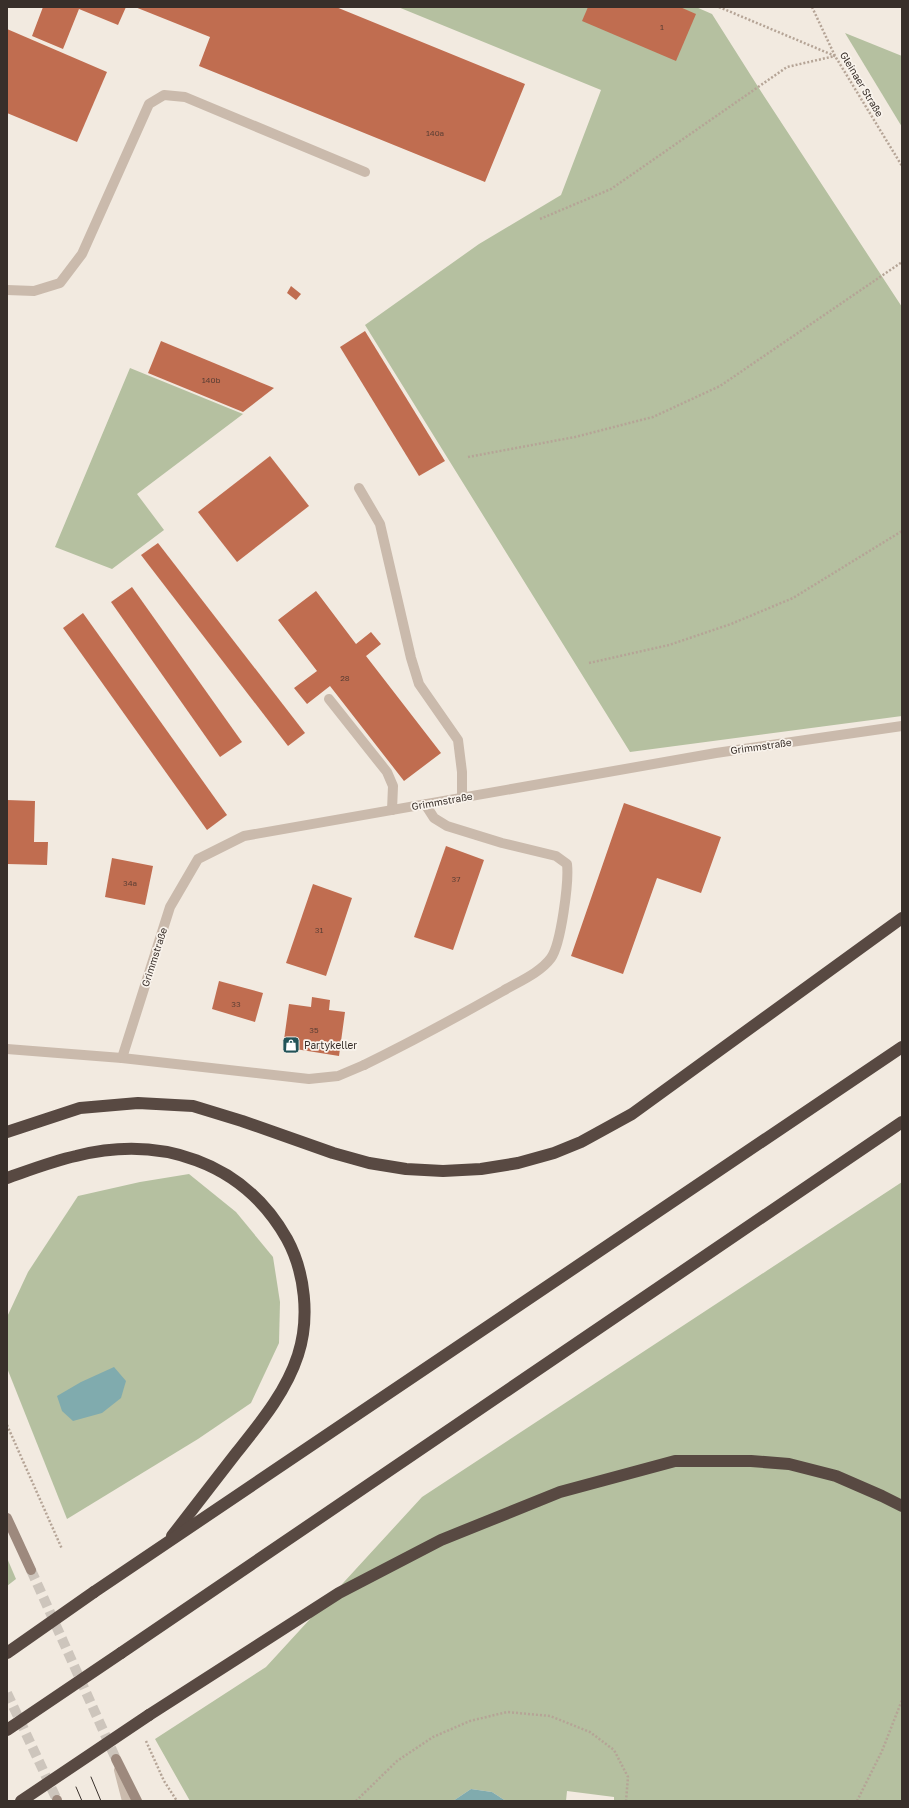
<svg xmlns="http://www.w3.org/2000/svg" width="909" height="1808" font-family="'Golos Text',sans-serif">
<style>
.green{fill:#b5c0a0}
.water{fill:#80abae}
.building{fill:#c06d50}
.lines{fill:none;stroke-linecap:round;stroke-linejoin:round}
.secondary-tunnel{stroke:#cdc5bc;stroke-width:10;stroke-dasharray:10 5;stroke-linecap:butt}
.path{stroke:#b5a496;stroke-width:2.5;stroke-dasharray:2 2;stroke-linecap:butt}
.lane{stroke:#cabaac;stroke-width:10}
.street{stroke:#cabaac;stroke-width:10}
.secondary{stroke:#9d897d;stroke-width:10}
.highway{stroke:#584942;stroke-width:12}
.tram{stroke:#382f2a;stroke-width:1}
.highway-bridge{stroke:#584942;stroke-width:12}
.labels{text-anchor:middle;stroke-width:3.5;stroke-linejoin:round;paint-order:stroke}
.number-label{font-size:8px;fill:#5a3e34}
.street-label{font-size:10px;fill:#382f2a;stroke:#f9f3ec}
.poi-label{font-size:10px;fill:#382f2a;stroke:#f9f3ec;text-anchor:start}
</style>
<rect width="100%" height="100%" fill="#f2eae0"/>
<!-- green -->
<g class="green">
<polygon points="398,7 696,7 712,14 762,93 902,307 902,716 630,752 365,325 479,244 561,195 601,90"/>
<polygon points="845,33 902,56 902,127"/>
<polygon points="130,368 243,414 137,494 164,530 112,569 55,547"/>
<polygon points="189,1174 236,1212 273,1257 280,1302 279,1343 251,1403 198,1439 67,1519 7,1368 7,1317 28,1272 78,1196 140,1182"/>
<polygon points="902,1182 902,1801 614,1801 614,1797 567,1791 566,1801 506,1801 492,1792 471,1789 453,1801 190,1801 155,1739 266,1667 422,1497"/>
<polygon points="7,1558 16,1579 7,1586"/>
</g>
<!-- water -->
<g class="water">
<polygon points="114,1367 126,1381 121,1398 102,1413 73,1421 62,1411 57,1396 81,1382"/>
<polygon points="471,1789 492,1792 506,1801 453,1801"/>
</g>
<!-- building -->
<g class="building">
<polygon points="43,7 126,7 118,25 79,9 63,49 32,36"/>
<polygon points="135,7 336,7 525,84 485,182 199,66 210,37"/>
<polygon points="588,7 680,7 696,14 676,61 582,21"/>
<polygon points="7,29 107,72 77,142 7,113"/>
<polygon points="291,286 301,294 296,300 287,293"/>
<polygon points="365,331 445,461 419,476 340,347"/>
<polygon points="161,341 274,388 243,412 148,373"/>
<polygon points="270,456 309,506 237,562 198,512"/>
<polygon points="158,543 305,733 288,746 141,555"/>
<polygon points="132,587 242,742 220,757 111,602"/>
<polygon points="316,591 356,644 371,632 381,644 366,656 441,753 404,781 330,686 307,704 294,688 317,671 278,620"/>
<polygon points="83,613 227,815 207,830 63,628"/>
<polygon points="7,800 35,801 34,842 48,842 47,865 7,864"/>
<polygon points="624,803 721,837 701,893 657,878 623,974 571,956"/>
<polygon points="446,846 484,860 453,950 414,937"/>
<polygon points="112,858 153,866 145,905 105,897"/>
<polygon points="313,884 352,898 326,976 286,963"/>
<polygon points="219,981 263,993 255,1022 212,1009"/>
<polygon points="312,997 330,1000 329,1010 345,1012 339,1056 283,1047 289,1004 311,1007"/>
</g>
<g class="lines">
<!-- secondary-tunnel -->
<g class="secondary-tunnel">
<polyline points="31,1570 116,1759"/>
<polyline points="7,1693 57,1800"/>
</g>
<!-- path -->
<g class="path">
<polyline points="719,7 835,56"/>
<polyline points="812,7 835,56 902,166"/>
<polyline points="540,219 611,189 787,67 835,56"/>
<polyline points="468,457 575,437 653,417 720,386 902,262"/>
<polyline points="589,663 669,645 731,624 793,598 902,531"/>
<polyline points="7,1425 62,1549"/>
<polyline points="146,1741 164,1781 177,1801"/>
<polyline points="356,1801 397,1761 433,1737 470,1721 507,1712 550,1716 590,1732 614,1750 628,1777 626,1801"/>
<polyline points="857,1801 882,1751 902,1700"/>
</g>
<!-- lane -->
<g class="lane">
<polyline points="7,290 34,291 60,283 82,254 149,104 164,95 185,97 365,172"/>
<polyline points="359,488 380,524 411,658 419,684 458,740 462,772 462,798"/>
<polyline points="329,699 387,772 393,786 392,810"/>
<path d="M364,1065C411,1042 457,1017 503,991C518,982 540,973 551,958C561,944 569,882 567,864L556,856L502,843L447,826L434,818L425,804"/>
<polyline points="119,1770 127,1801"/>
</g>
<!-- street -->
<g class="street">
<polyline points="7,1049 122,1058 309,1079 338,1076 364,1065"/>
<polyline points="122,1058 170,907 198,859 244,836 716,753 902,726"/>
</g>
<!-- secondary -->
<g class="secondary">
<polyline points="7,1518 31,1570"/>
<polyline points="116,1759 137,1801"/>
<polyline points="57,1800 57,1801"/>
</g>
<!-- highway -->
<g class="highway">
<polyline points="7,1132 80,1108 138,1103 193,1106 242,1121 333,1153 369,1163 406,1169 443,1171 481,1169 518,1163 554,1153 581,1142 632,1114 902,918"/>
<path d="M7,1178C30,1170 53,1161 76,1156C160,1135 243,1161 287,1239C305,1272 310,1318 298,1355C286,1392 261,1422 237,1452C215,1480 194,1508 172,1536"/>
<polyline points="94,1592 902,1047"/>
<polyline points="121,1653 902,1122"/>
<polyline points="149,1715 339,1593 441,1540 560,1492 675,1461 751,1461 789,1464 836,1476 882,1496 902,1506"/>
</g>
<!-- tram -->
<g class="tram">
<polyline points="91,1777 101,1801"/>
<polyline points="76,1787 82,1801"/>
</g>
<!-- highway-bridge -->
<g class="highway-bridge">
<polyline points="7,1653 94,1592"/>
<polyline points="7,1730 121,1653"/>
<polyline points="21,1801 149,1715"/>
</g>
</g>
<!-- icons -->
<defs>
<g id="shop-square" transform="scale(0.9)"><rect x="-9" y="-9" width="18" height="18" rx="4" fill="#225358" stroke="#f9f3ec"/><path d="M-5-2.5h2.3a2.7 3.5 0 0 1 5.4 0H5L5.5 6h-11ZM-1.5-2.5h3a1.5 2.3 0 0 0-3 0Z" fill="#fff"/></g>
</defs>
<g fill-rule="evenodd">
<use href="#shop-square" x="291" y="1045"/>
</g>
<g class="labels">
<!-- number labels -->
<g class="number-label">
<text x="662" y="30">1</text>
<text x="435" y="136">140a</text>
<text x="211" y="383">140b</text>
<text x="345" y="681">28</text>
<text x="456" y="882">37</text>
<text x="130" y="886">34a</text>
<text x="319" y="933">31</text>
<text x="236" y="1007">33</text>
<text x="314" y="1033">35</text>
</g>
<!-- street labels -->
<g class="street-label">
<text transform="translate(862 84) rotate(59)" y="4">Gleinaer Straße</text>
<text transform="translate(761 746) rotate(-8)" y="4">Grimmstraße</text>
<text transform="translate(442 801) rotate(-10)" y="4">Grimmstraße</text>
<text transform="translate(154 957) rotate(-72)" y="4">Grimmstraße</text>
</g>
<!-- poi labels -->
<g class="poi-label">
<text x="304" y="1049">Partykeller</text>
</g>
</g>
<!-- border -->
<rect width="909" height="1808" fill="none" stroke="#382f2a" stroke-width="16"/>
</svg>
